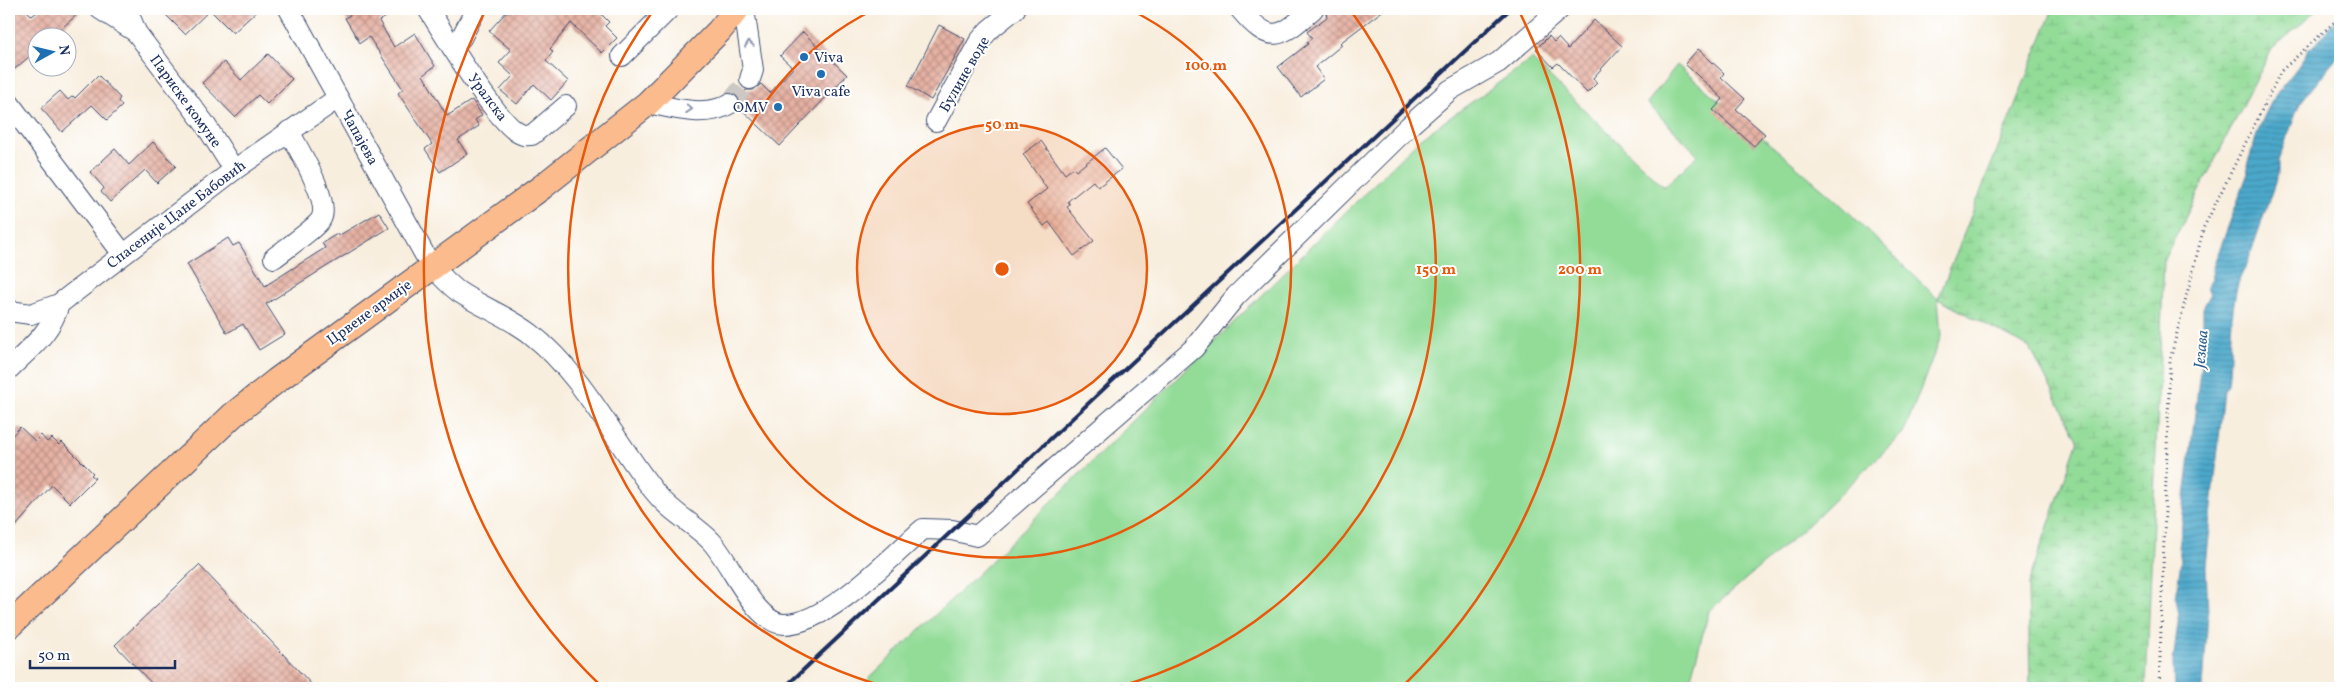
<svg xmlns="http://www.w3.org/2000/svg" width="2349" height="697" font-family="Vollkorn,serif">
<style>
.grass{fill:#93dc98;stroke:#57867b}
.wetland{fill:url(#wetland-marsh);stroke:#57867b}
.water{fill:url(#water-rules);stroke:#346c94}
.building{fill:url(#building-cross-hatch)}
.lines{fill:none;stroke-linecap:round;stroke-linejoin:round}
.minor-tunnel{stroke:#ccc8c4;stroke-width:20;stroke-dasharray:20 10;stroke-linecap:butt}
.minor-casing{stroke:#3c4c71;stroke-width:22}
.major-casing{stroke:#3c4c71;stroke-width:27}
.path{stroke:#3c4c71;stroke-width:3;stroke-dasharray:1 4;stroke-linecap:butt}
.minor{stroke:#fff;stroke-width:20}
.major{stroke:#fbbb8d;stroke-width:25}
.rail{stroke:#1b2f5e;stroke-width:4}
.oneway{stroke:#8d97ae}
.ring{fill:none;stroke:#e8590c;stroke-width:2.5}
.poi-dot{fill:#1f6fb2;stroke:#fff;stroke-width:2}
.labels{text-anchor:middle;stroke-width:4;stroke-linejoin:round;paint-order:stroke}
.poi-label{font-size:15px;fill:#1b2f5e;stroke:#fff;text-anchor:start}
.street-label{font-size:15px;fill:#1b2f5e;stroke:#fff}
.water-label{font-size:16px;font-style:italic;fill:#2f5f89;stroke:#fff}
.centre{fill:#e8590c;stroke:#fff;stroke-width:2.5}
.ring-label{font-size:15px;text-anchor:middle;font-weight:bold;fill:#e8590c;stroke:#fff;stroke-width:4;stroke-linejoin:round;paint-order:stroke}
</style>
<defs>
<pattern id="wetland-marsh" width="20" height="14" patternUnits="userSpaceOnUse" patternTransform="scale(1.25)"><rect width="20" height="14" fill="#93dc98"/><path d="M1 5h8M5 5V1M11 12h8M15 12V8" fill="none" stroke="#7ebd85"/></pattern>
<pattern id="water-rules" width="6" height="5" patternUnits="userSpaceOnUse" patternTransform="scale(1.25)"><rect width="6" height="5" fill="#4ca8ca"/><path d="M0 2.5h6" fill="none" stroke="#3e89a7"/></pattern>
<pattern id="building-cross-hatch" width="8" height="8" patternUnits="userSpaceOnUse" patternTransform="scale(1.25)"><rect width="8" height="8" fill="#e6b1a2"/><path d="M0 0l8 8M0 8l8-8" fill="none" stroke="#ba9087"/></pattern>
</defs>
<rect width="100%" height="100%" fill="#fff"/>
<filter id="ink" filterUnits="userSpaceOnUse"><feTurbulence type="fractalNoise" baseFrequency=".02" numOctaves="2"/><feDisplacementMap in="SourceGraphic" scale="10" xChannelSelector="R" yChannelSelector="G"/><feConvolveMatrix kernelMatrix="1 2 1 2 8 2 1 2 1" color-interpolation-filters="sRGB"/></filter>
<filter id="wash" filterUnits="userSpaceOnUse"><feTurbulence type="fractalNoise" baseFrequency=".0096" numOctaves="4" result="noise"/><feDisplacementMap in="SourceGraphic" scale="20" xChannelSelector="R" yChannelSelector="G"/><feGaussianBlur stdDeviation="1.12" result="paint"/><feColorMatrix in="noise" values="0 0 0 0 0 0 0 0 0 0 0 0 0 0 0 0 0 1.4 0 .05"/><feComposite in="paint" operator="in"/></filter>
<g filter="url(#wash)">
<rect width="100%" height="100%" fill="#f8eede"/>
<!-- grass -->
<polygon class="grass" points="1532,59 1664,187 1698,155 1647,103 1677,65 1836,200 1938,299 1941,336 1904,432 1809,524 1709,611 1688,688 877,688 868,679 976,576 1420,139"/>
<!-- wetland -->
<polygon class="wetland" points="2053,9 2318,9 2272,49 2164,259 2146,688 2030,688 2028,584 2078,440 2030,348 1938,299"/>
<!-- water -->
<path class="water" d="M2340,14V54L2300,103L2278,161V174L2246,267C2228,291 2232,353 2228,384L2224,390L2206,566L2208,613L2203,688H2174L2173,663L2179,615L2176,598L2181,560L2179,548L2203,346V308L2210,295L2207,288L2213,277L2212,270L2248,173L2247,165C2255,141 2262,115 2277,93C2288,78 2301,66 2308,49L2313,48Z"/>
<g id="blocks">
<!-- building -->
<g class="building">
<polygon points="9,9 25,9 32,16 41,9 83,9 51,38 38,38 38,49 9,74"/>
<polygon points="160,9 259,9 233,33 210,10 185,34"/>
<polygon points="360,9 400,9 379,21 394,47 415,33 435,66 423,75 447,116 472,100 482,115 475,120 479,126 458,140 467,154 440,172 425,149 432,144 398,93 403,89 369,37 360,43 345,18"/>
<polygon points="509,9 596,9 609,22 605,26 617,38 602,53 571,23 550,49 553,52 546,61 568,81 551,100 534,84 517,104 500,90 513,76 499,63 511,50 489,31"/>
<polygon points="1325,9 1385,9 1340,43 1342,45 1315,67 1324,79 1301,97 1278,67 1308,44 1307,42 1312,38 1307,32 1327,17"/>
<polygon points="1594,20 1622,46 1593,78 1597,83 1587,93 1558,63 1553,67 1536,49 1549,36 1554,42 1558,38 1568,49"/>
<polygon points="939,25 965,39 931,100 908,86"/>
<polygon points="803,32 847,75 780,146 740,108 739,98 746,90 753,90 761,84 770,93 793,68 780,56"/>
<polygon points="1698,49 1724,73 1721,77 1745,99 1736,109 1765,134 1754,146 1713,110 1723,99 1685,64"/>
<polygon points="268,54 292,79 267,104 258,95 235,117 202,83 224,62 241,80"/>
<polygon points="98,75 120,98 118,101 122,106 107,120 92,105 62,132 41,108 60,91 68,100 73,96 75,98"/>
<polygon points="1041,141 1065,174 1073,168 1076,171 1105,148 1122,169 1098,187 1093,181 1068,201 1070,205 1067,207 1094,241 1074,256 1049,222 1044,226 1027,204 1047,189 1023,154"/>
<polygon points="153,142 176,166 157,183 145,170 110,202 101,192 104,188 90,172 115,149 129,165"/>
<polygon points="379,212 389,228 266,304 285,334 259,350 243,324 227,333 187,264 228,238 233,246 239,243 265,286 325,248 322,243 337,234 338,236"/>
<polygon points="20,427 35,441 41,435 47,442 52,438 59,445 62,442 93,473 91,475 95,478 70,503 52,485 9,534 9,439"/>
<polygon points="199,565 315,688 156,688 115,645"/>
</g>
</g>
</g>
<g filter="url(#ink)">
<use href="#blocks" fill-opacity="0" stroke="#3c4c71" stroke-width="1"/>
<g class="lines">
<!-- minor-tunnel -->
<polyline class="minor-tunnel" points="729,104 750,79"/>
<!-- minor casing -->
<g class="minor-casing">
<g id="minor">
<polyline points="100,9 136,32"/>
<polyline points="127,9 136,32 205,124 234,170"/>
<path d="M289,9L431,266C440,274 449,285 459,292C482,307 509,317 531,334C584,376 613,439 654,491C670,512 693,523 711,541C730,561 755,624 784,624C828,624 891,557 923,529L952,530L977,536L1194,348L1236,296L1408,127L1450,90L1499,62L1560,9"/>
<path d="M428,9C443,32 499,127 521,134C524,136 529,135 532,135L566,106"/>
<polyline points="744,9 753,70 750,79"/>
<path d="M1240,9C1271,46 1280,38 1313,9"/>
<polyline points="452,47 461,38 476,9"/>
<polyline points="622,56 669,9"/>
<polyline points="9,103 123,254"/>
<path d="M648,103C672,108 707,118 729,104"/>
<polyline points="936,121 979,42 989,30 1015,9"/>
<path d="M274,258C284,250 317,227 321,219C331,201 298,149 289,131"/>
<polyline points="9,311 31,314 59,304 234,170 338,98"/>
<path d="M9,369C29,349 51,333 59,304"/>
</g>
</g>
<!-- major casing -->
<g class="major-casing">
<polyline id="major" points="9,626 233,415 276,381 542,187 648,103 719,31 737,9"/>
</g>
<!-- path -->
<polyline class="path" points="2159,688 2170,360 2204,227 2281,71 2340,17"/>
<!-- minor -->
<use href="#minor" class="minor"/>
<!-- major -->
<use href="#major" class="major"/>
<!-- rail -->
<polyline class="rail" points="784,688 1510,9"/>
</g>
<!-- one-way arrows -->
<defs><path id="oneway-chevron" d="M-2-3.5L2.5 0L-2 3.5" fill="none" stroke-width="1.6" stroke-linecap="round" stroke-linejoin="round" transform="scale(1.25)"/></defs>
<g class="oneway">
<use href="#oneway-chevron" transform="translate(749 44) rotate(-98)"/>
<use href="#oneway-chevron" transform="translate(689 109) rotate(4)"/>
</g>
</g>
<!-- distance rings -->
<circle cx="1002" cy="269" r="145" fill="#e8590c" fill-opacity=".12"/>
<g class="ring">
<circle cx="1002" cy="269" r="145"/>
<path d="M1129 9A289 289 0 1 1 875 9"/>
<path d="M890 688A434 434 0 0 1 653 11M1351 11A434 434 0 0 1 1114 688"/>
<path d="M600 685A578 578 0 0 1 485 11M1519 11A578 578 0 0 1 1404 685"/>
</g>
<!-- markers -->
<g class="poi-dot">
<circle cx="804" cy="57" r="5"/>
<circle cx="821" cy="74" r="5"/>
<circle cx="778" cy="107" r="5"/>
</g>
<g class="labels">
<!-- poi labels -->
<g class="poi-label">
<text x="814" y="62">Viva</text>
<text x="821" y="96" text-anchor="middle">Viva cafe</text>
<text x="768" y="112" text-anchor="end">OMV</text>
</g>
<!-- street labels -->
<g class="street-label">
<text transform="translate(964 74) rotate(-60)" y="5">Булине воде</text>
<text transform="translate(488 97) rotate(53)" y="5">Уралска</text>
<text transform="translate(186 101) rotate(54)" y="5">Париске комуне</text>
<text transform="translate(360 137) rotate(61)" y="5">Чапајева</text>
<text transform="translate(176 214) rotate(-37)" y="5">Спасеније Цане Бабовић</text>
<text transform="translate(369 312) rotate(-36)" y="5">Црвене армије</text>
</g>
<!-- water labels -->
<g class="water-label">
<text transform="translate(2200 349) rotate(-85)" y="6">Језава</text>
</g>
</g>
<circle cx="1002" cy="269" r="8" class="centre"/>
<g class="ring-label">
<text x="1206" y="70">100 m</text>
<text x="1002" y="129">50 m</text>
<text x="1436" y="274">150 m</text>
<text x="1580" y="274">200 m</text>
</g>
<!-- margin -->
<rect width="2349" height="697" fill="none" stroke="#fff" stroke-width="30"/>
<!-- north arrow -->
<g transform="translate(52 52) rotate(82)"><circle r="24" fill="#ffffff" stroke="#a4acbf"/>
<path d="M0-4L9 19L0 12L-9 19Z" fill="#1f6fb2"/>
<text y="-8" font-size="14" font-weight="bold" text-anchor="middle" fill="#1b2f5e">N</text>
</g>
<!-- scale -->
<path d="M30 660v8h145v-8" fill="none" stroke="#1b2f5e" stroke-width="2.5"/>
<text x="38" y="660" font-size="15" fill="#1b2f5e" stroke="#ffffff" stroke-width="4" paint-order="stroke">50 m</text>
</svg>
